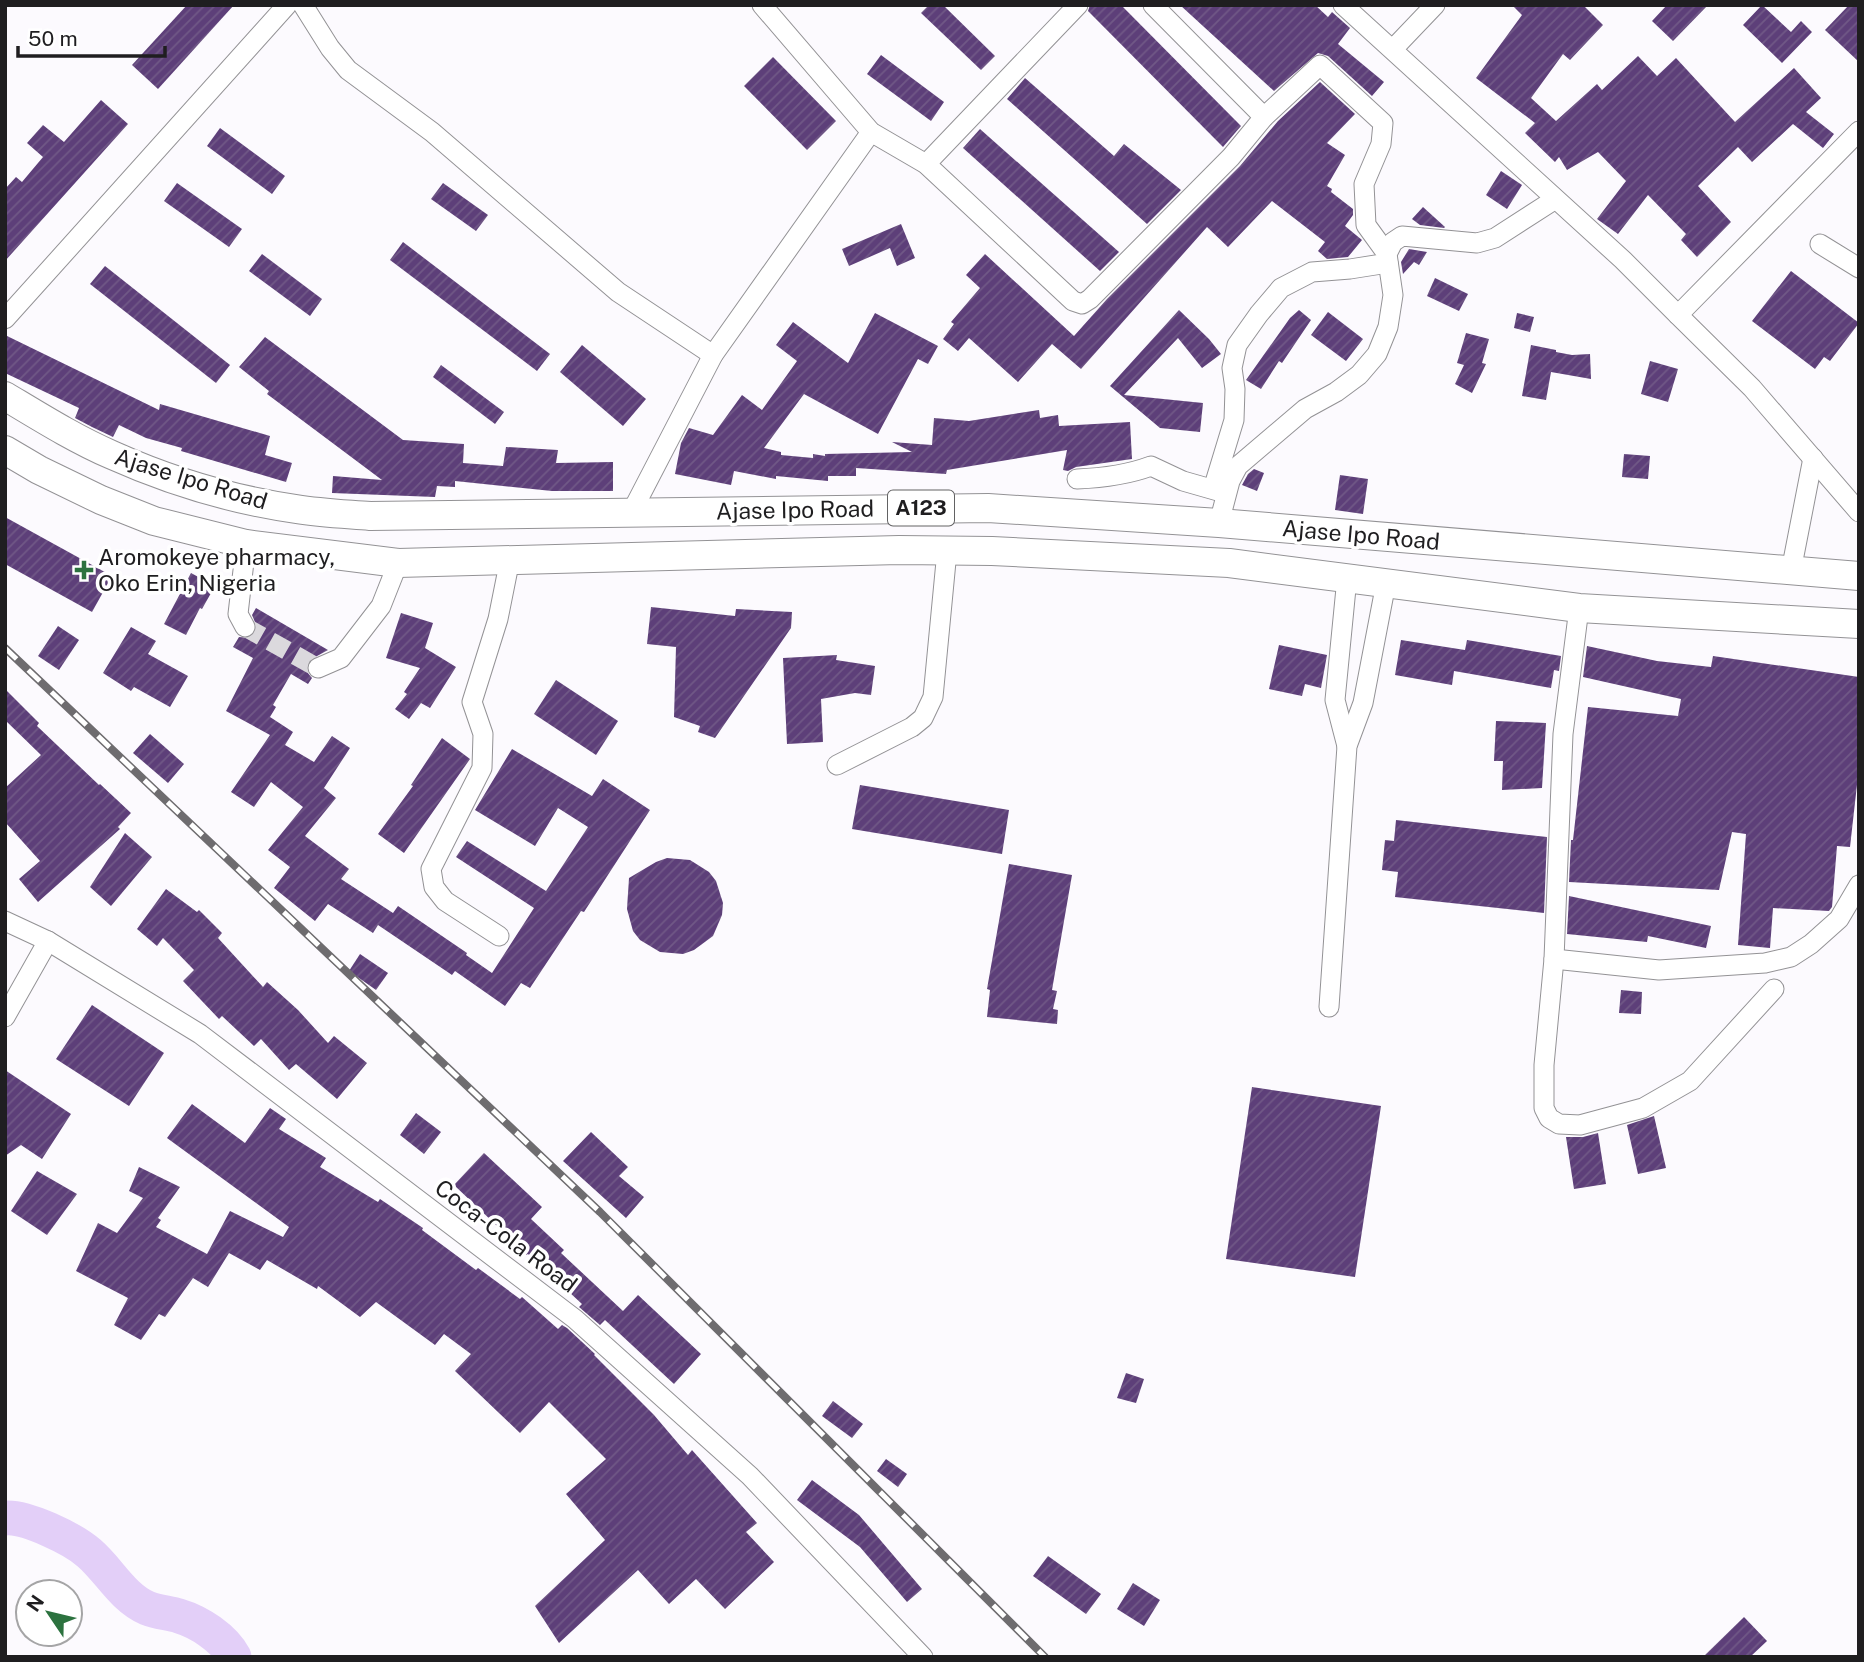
<svg xmlns="http://www.w3.org/2000/svg" width="1864" height="1662" font-family="'Public Sans',sans-serif">
<style>
.lines{fill:none;stroke-linecap:round;stroke-linejoin:round}
.river{stroke:#e3cff8;stroke-width:35}
.building{fill:url(#building-hatch)}
.minor-tunnel{stroke:#dbd9dd;stroke-width:19;stroke-dasharray:19 10;stroke-linecap:butt}
.minor-casing{stroke:#939295;stroke-width:21}
.highway-casing{stroke:#939295;stroke-width:30}
.minor{stroke:#fff;stroke-width:19}
.highway{stroke:#fff;stroke-width:28}
.rail-casing{stroke:#6e6c6f;stroke-width:8}
.rail{stroke:#fff;stroke-width:5;stroke-dasharray:16;stroke-linecap:butt}
.poi-dot{fill:#2c723f;stroke:#fff;stroke-width:2.5}
.labels{text-anchor:middle;stroke-width:7;stroke-linejoin:round;paint-order:stroke}
.shield{fill:#fff;stroke:#626263;stroke-width:2}
.shield-label{font-size:21px;font-weight:bold;fill:#1f1e20}
.street-label{font-size:23px;fill:#1f1e20;stroke:#fff}
.poi-label{font-size:23px;fill:#1f1e20;stroke:#fff;text-anchor:start}
</style>
<defs>
<pattern id="building-hatch" width="6" height="6" patternUnits="userSpaceOnUse" patternTransform="scale(1.75)"><rect width="6" height="6" fill="#5d3f79"/><path d="M-1 1l2-2M0 6l6-6M5 7l2-2" fill="none" stroke="#705886"/></pattern>
</defs>
<rect width="100%" height="100%" fill="#fcfafe"/>
<g class="lines">
<!-- river -->
<path class="river" d="M5,1518C26,1516 73,1539 89,1553C109,1570 122,1597 147,1608C157,1612 169,1613 179,1616C199,1622 224,1638 234,1657"/>
</g>
<!-- building -->
<g class="building">
<polygon points="187,5 234,5 158,89 132,65"/>
<polygon points="929,5 943,5 995,56 981,70 921,13"/>
<polygon points="1090,5 1121,5 1241,126 1223,147 1088,11"/>
<polygon points="1180,5 1315,5 1328,17 1332,12 1350,28 1338,44 1384,82 1372,96 1328,56 1318,53 1274,91"/>
<polygon points="1512,5 1583,5 1603,25 1570,60 1563,54 1531,98 1556,121 1597,84 1602,90 1638,56 1657,76 1676,58 1735,122 1794,68 1821,98 1806,112 1834,134 1823,148 1793,124 1752,162 1738,147 1698,186 1731,222 1697,257 1681,240 1686,234 1648,195 1618,234 1597,219 1626,181 1598,152 1567,170 1559,157 1555,162 1525,133 1535,123 1476,78 1522,15"/>
<polygon points="1667,5 1708,5 1673,41 1652,21"/>
<polygon points="1762,5 1791,32 1801,21 1812,32 1782,63 1743,25"/>
<polygon points="1849,5 1859,5 1859,62 1825,30"/>
<polygon points="881,55 944,102 931,121 867,74"/>
<polygon points="773,57 836,121 807,150 744,86"/>
<polygon points="1025,78 1114,156 1124,144 1181,190 1147,224 1007,99"/>
<polygon points="1320,82 1355,114 1327,143 1345,155 1327,186 1332,189 1331,192 1353,209 1353,215 1345,226 1362,240 1348,257 1327,259 1318,251 1325,242 1272,201 1228,247 1207,227 1081,369 1052,344 1018,382 969,338 958,351 943,339 954,324 951,322 980,288 966,275 985,254 1074,336 1107,299 1240,166 1278,121"/>
<polygon points="101,100 128,124 5,261 5,189 16,177 22,182 43,157 27,143 43,125 64,142"/>
<polygon points="220,128 285,176 272,194 207,146"/>
<polygon points="980,129 1119,252 1100,271 963,148"/>
<polygon points="1501,171 1522,185 1507,209 1486,195"/>
<polygon points="177,183 242,229 229,247 164,201"/>
<polygon points="443,183 488,215 476,231 431,199"/>
<polygon points="1423,207 1445,227 1444,228 1420,225 1412,219"/>
<polygon points="901,224 915,258 897,266 890,248 849,266 842,249"/>
<polygon points="403,242 550,354 537,371 390,260"/>
<polygon points="1409,249 1427,252 1419,265 1414,262 1403,274 1401,262"/>
<polygon points="262,254 322,299 310,316 249,271"/>
<polygon points="105,266 230,365 216,383 90,284"/>
<polygon points="1791,271 1859,323 1830,361 1824,357 1815,369 1752,321"/>
<polygon points="1435,278 1468,294 1459,311 1427,296"/>
<polygon points="1179,310 1209,339 1221,354 1202,368 1178,338 1124,395 1203,403 1200,432 1160,428 1110,386"/>
<polygon points="1299,310 1311,320 1282,363 1279,361 1261,389 1246,380 1290,318"/>
<polygon points="1328,312 1363,339 1346,361 1311,335"/>
<polygon points="875,313 938,346 928,364 918,359 878,434 804,394 764,448 781,452 781,455 813,458 813,454 825,456 825,454 912,452 892,442 932,445 934,418 969,421 1039,410 1040,418 1058,415 1059,426 1130,422 1132,459 1076,467 1068,471 1063,470 1067,450 947,470 946,474 856,468 856,476 828,476 828,481 776,476 776,479 734,471 731,485 675,474 681,443 689,428 713,435 742,395 762,410 797,361 776,345 793,322 848,363"/>
<polygon points="1517,313 1534,317 1530,332 1514,328"/>
<polygon points="1466,333 1489,339 1482,363 1486,364 1472,393 1455,384 1464,365 1457,363"/>
<polygon points="5,335 159,410 160,404 270,436 265,455 292,463 286,482 181,451 182,448 146,438 119,425 113,437 92,427 75,418 79,408 5,373"/>
<polygon points="265,337 403,440 464,444 463,463 503,466 506,447 558,450 556,463 613,462 613,491 552,491 455,481 455,487 437,486 435,497 332,493 333,476 382,480 267,394 269,391 239,367"/>
<polygon points="582,345 646,399 623,426 560,372"/>
<polygon points="1531,345 1556,350 1556,352 1572,355 1590,354 1591,379 1551,372 1546,400 1522,396"/>
<polygon points="1650,361 1678,369 1668,402 1641,394"/>
<polygon points="441,365 504,412 495,424 433,377"/>
<polygon points="1624,454 1650,456 1648,479 1622,477"/>
<polygon points="1254,469 1264,473 1257,491 1242,485 1248,474"/>
<polygon points="1340,475 1368,479 1363,514 1335,510"/>
<polygon points="5,517 112,576 92,612 5,564"/>
<polygon points="191,573 215,586 202,609 200,608 186,635 164,624"/>
<polygon points="651,607 735,616 736,609 792,612 791,628 715,738 698,732 700,726 674,717 676,647 647,644"/>
<polygon points="256,608 328,650 308,661 307,672 312,678 308,684 291,674 273,705 276,707 270,717 293,732 285,745 314,762 332,736 350,748 324,788 336,798 305,836 349,869 341,879 393,913 398,906 467,953 466,955 492,973 534,908 456,857 467,841 546,891 588,827 558,808 535,846 475,810 512,749 592,796 603,779 650,810 584,912 581,911 530,988 521,983 505,1006 455,971 452,975 378,925 373,933 328,904 315,921 274,888 290,867 268,850 303,807 271,782 254,807 231,792 270,735 226,711 253,658 233,647 239,637 250,638 256,633 257,627 252,615"/>
<polygon points="401,613 433,623 425,648 456,667 430,708 421,703 409,719 395,709 407,694 404,692 420,668 386,658"/>
<polygon points="58,626 79,640 59,670 38,656"/>
<polygon points="131,627 156,641 148,654 188,676 170,707 134,687 131,691 103,673"/>
<polygon points="1401,640 1465,650 1467,640 1561,656 1559,671 1554,670 1551,688 1454,671 1452,685 1395,675"/>
<polygon points="1279,645 1327,655 1321,688 1305,684 1302,696 1269,689"/>
<polygon points="1587,646 1657,661 1711,667 1713,656 1859,677 1859,767 1850,847 1837,846 1832,907 1829,911 1773,908 1770,948 1738,945 1746,834 1732,832 1719,890 1569,882 1571,840 1573,840 1588,707 1678,716 1681,699 1583,677"/>
<polygon points="837,655 836,660 875,666 871,695 855,693 821,699 823,742 787,744 783,658"/>
<polygon points="556,680 618,721 596,755 534,714"/>
<polygon points="5,689 39,723 37,726 99,785 100,784 131,813 118,827 120,829 38,902 19,879 40,861 5,822 5,788 41,755 5,720"/>
<polygon points="1496,721 1546,723 1542,788 1502,790 1503,761 1494,761"/>
<polygon points="150,734 184,764 168,783 133,753"/>
<polygon points="442,738 470,759 404,853 378,834 413,786 411,785"/>
<polygon points="860,785 1009,810 1002,854 852,829"/>
<polygon points="1396,820 1547,837 1544,913 1395,897 1398,872 1382,870 1385,840 1394,841"/>
<polygon points="125,833 152,857 111,906 90,887"/>
<polygon points="667,858 690,860 709,872 716,881 723,903 722,915 713,936 694,950 683,954 660,952 640,940 633,931 627,909 629,878 656,862"/>
<polygon points="1009,864 1072,875 1052,990 1057,991 1053,1009 1058,1010 1057,1024 987,1017 990,990 987,989"/>
<polygon points="166,889 197,912 199,910 222,933 218,938 263,987 267,982 298,1010 328,1043 334,1036 367,1063 337,1099 296,1064 289,1070 261,1039 254,1046 222,1016 219,1019 183,981 194,970 163,938 157,946 137,929"/>
<polygon points="1569,896 1711,926 1706,948 1648,936 1647,942 1567,934"/>
<polygon points="360,954 388,973 376,990 349,971"/>
<polygon points="1621,990 1642,992 1641,1014 1619,1013"/>
<polygon points="92,1005 164,1053 129,1106 56,1059"/>
<polygon points="5,1070 71,1114 42,1159 21,1145 5,1156"/>
<polygon points="1252,1087 1381,1106 1355,1277 1226,1259"/>
<polygon points="192,1104 245,1143 270,1108 286,1119 279,1129 326,1158 320,1167 378,1202 380,1199 423,1228 422,1230 476,1270 478,1268 520,1299 522,1297 558,1329 562,1325 567,1328 595,1354 594,1355 654,1415 688,1455 692,1450 757,1523 746,1532 774,1562 725,1609 696,1579 669,1604 638,1570 559,1643 535,1606 605,1540 566,1494 606,1459 549,1402 520,1433 455,1371 471,1354 444,1334 435,1345 376,1302 360,1317 318,1286 317,1289 267,1260 260,1270 229,1253 208,1287 193,1278 165,1317 159,1314 141,1340 114,1325 128,1298 76,1271 98,1223 117,1233 143,1198 129,1191 139,1167 180,1187 158,1218 161,1220 156,1227 207,1254 230,1211 283,1237 289,1227 167,1138"/>
<polygon points="416,1113 441,1132 424,1154 400,1135"/>
<polygon points="1654,1116 1666,1168 1638,1174 1627,1125"/>
<polygon points="591,1132 628,1167 619,1176 644,1197 626,1218 563,1161"/>
<polygon points="1598,1133 1606,1184 1574,1189 1566,1137 1583,1137"/>
<polygon points="484,1153 542,1207 531,1219 564,1250 561,1253 623,1311 638,1295 701,1354 674,1384 605,1320 600,1325 579,1307 582,1304 528,1254 526,1255 512,1242 513,1241 454,1185"/>
<polygon points="37,1171 77,1194 47,1235 11,1211"/>
<polygon points="1126,1373 1144,1379 1136,1403 1117,1398"/>
<polygon points="833,1401 863,1424 852,1438 822,1416"/>
<polygon points="886,1459 907,1474 898,1487 877,1471"/>
<polygon points="812,1480 859,1515 922,1589 907,1602 860,1547 797,1500"/>
<polygon points="1048,1556 1101,1594 1086,1614 1033,1576"/>
<polygon points="1133,1583 1160,1600 1144,1626 1117,1609"/>
<polygon points="1744,1617 1767,1641 1750,1657 1703,1657"/>
</g>
<g class="lines">
<!-- minor-tunnel -->
<polyline class="minor-tunnel" points="245,627 318,668"/>
<!-- minor casing -->
<g class="minor-casing">
<g id="minor">
<polyline points="303,5 330,48 348,70 432,132 618,292 713,355"/>
<polyline points="762,5 871,132 926,164 1073,301 1082,304 1090,299 1231,157 1264,117 1320,65 1383,123 1381,144 1364,184 1366,225 1387,254"/>
<polyline points="1153,5 1264,117"/>
<polyline points="1343,5 1623,260 1678,315 1752,388 1859,512"/>
<polyline points="1393,49 1435,5"/>
<polyline points="926,164 1078,5"/>
<polyline points="1820,244 1859,268"/>
<polyline points="1678,315 1859,131"/>
<polyline points="5,319 287,5"/>
<path d="M1077,479C1103,478 1127,475 1151,466L1183,481L1225,493"/>
<polyline points="1213,489 1234,420 1235,389 1232,368 1237,345 1259,314 1281,288 1312,272 1350,269 1388,263"/>
<polyline points="631,513 713,355 871,132"/>
<polyline points="1219,523 1230,481 1238,466 1305,409 1336,392 1359,375 1377,354 1388,327 1393,295 1387,254 1393,242 1402,236 1477,243 1495,238 1554,200"/>
<polyline points="1791,571 1813,458"/>
<polyline points="1579,608 1563,734 1554,959 1544,1065 1544,1108 1549,1118 1559,1124 1580,1125 1643,1108 1690,1081 1774,989"/>
<polyline points="245,627 238,614 246,544"/>
<polyline points="318,668 341,658 381,606 398,563"/>
<polyline points="1347,746 1335,700 1347,578"/>
<polyline points="837,765 912,727 923,718 933,697 947,551"/>
<polyline points="5,921 48,941 200,1034 575,1319 750,1476 923,1657"/>
<polyline points="499,936 445,901 434,887 431,869 482,768 483,734 472,702 498,619 510,559"/>
<polyline points="1554,959 1659,970 1765,963 1791,957 1811,944 1839,919 1859,885"/>
<polyline points="1329,1007 1347,746 1363,703 1386,583"/>
<polyline points="5,1017 48,941"/>
</g>
</g>
<!-- highway casing -->
<g class="highway-casing">
<g id="highway">
<path d="M5,396C40,417 75,439 112,455C170,481 234,500 296,509C320,513 345,514 370,516L988,508L1219,523L1859,576"/>
<polyline points="5,450 39,470 101,500 154,521 246,544 398,563 899,550 992,551 1229,563 1579,608 1859,624"/>
</g>
</g>
<!-- minor -->
<use href="#minor" class="minor"/>
<!-- highway -->
<use href="#highway" class="highway"/>
<!-- rail casing -->
<g class="rail-casing">
<polyline id="rail" points="5,648 600,1212 1045,1657"/>
</g>
<!-- rail -->
<use href="#rail" class="rail"/>
</g>
<!-- markers -->
<path class="poi-dot" d="M80.5 559.5h7v7h7v7h-7v7h-7v-7h-7v-7h7z"/>
<g class="labels">
<!-- shield labels -->
<rect class="shield" x="888" y="490.5" width="66" height="35" rx="5"/>
<g class="shield-label">
<text x="921" y="515">A123</text>
</g>
<!-- street labels -->
<g class="street-label">
<text transform="translate(191 479) rotate(17)" y="8">Ajase Ipo Road</text>
<text transform="translate(795 510) rotate(-1)" y="8">Ajase Ipo Road</text>
<text transform="translate(1361 535) rotate(5)" y="8">Ajase Ipo Road</text>
<text transform="translate(506 1236) rotate(37)" y="8">Coca-Cola Road</text>
</g>
<!-- poi labels -->
<g class="poi-label">
<text x="98" y="565">Aromokeye pharmacy,<tspan x="98" dy="26">Oko Erin, Nigeria</tspan></text>
</g>
</g>
<!-- border -->
<rect width="1864" height="1662" fill="none" stroke="#1f1e20" stroke-width="14"/>
<!-- north arrow -->
<g transform="translate(49 1613) rotate(305)"><circle r="33" fill="#ffffff" stroke="#a5a5a6" stroke-width="2"/>
<path d="M0-5L12 26L0 18L-12 26Z" fill="#2c723f"/>
<text y="-10" font-size="19" font-weight="bold" text-anchor="middle" fill="#1f1e20">N</text>
</g>
<!-- scale -->
<path d="M18 46v10h147v-10" fill="none" stroke="#1f1e20" stroke-width="3.5"/>
<text x="28" y="46" font-size="21" fill="#1f1e20" stroke="#ffffff" stroke-width="5" paint-order="stroke">50 m</text>
</svg>
